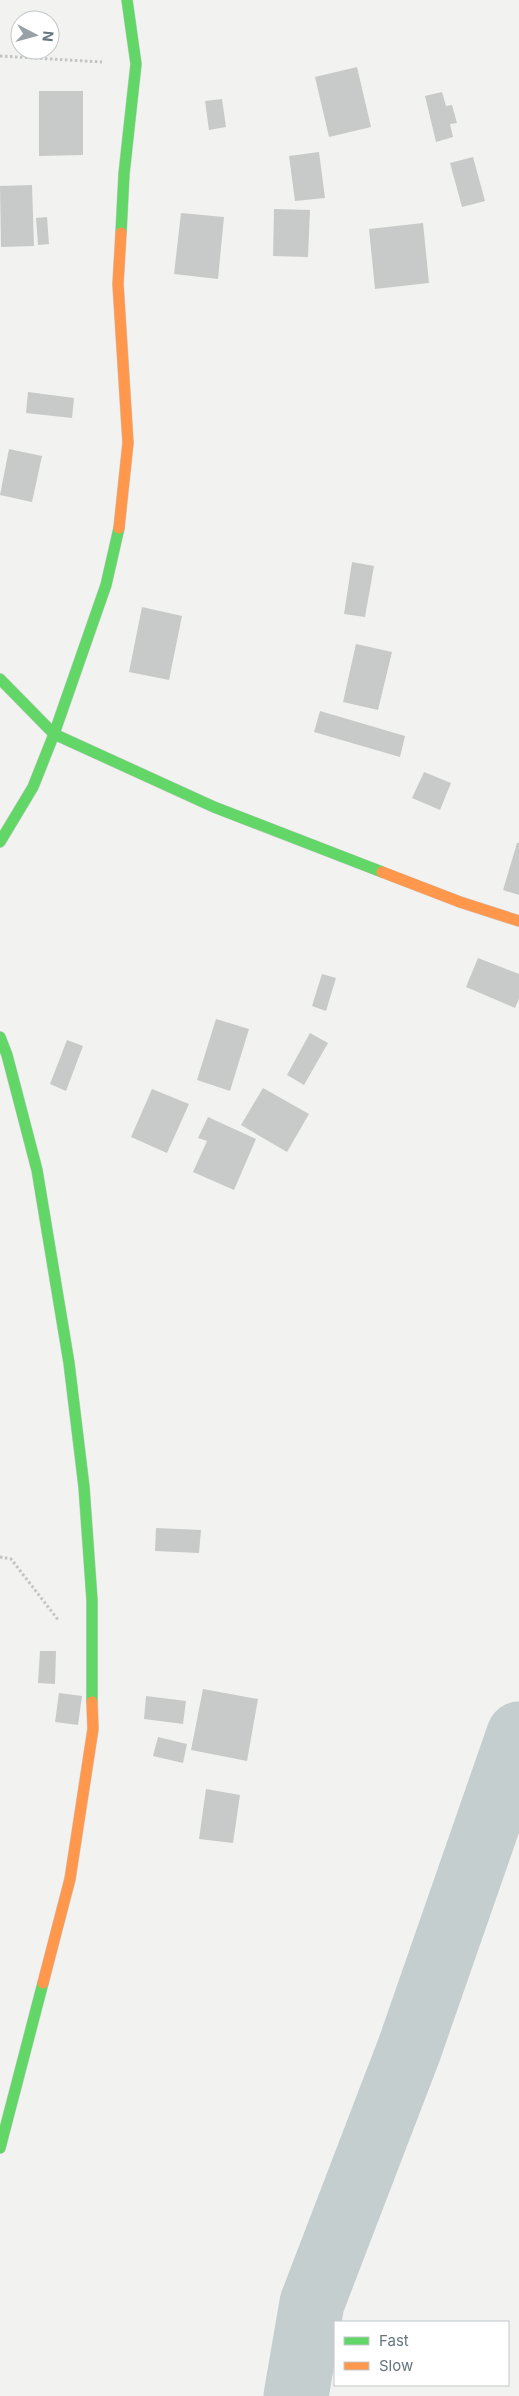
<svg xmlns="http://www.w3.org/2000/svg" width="519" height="2396" font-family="Inter,sans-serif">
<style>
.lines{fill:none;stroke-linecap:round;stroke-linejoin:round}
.river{stroke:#c4cecf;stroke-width:65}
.building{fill:#c8c9c9}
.fast-casing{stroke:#cecfcf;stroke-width:12}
.slow-casing{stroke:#cecfcf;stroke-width:12}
.path{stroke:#c3c4c5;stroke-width:3;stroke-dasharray:2.5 2.5;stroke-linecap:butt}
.fast{stroke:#63d668;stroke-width:11}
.slow{stroke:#ff974d;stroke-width:11}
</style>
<rect width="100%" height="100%" fill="#f2f2f1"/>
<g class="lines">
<!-- river -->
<polyline class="river" points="296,2396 312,2303 409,2050 519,1734"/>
</g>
<!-- building -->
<g class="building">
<polygon points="357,67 371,127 329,137 315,77"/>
<polygon points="39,91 83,91 83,155 39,156"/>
<polygon points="442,92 446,106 452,105 457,123 450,124 453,137 436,142 425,96"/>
<polygon points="222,99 226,127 209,130 205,101"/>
<polygon points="319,152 325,198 295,201 289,156"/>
<polygon points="473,157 485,201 462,207 450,163"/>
<polygon points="32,185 34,246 1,247 0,186"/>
<polygon points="274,209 310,210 308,257 273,256"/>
<polygon points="181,213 224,217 218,279 174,274"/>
<polygon points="47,217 49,244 38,245 36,218"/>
<polygon points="423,223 429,283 375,289 369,229"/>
<polygon points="28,392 74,398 72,418 26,413"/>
<polygon points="9,449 42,456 32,502 0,495"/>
<polygon points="352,562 374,566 365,617 344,614"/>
<polygon points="142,607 182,616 169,680 129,672"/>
<polygon points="356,644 392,652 378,710 343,702"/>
<polygon points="320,711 405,736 400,757 314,732"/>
<polygon points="424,772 451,783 440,810 412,798"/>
<polygon points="517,843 519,843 519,895 503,890"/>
<polygon points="478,958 519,974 519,999 515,1008 466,987"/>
<polygon points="322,974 336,978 326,1011 312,1006"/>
<polygon points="216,1019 249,1029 230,1091 197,1080"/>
<polygon points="310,1033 328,1043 304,1085 287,1075"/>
<polygon points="67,1040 83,1046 66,1091 50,1084"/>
<polygon points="263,1088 309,1114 287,1152 241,1125"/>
<polygon points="152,1089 189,1104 167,1153 131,1137"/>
<polygon points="208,1117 256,1139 234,1190 193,1172 207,1141 198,1138"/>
<polygon points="156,1528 201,1530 199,1553 155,1551"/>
<polygon points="40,1651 56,1651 55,1684 38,1683"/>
<polygon points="203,1689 258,1699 247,1761 191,1750"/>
<polygon points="59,1693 82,1696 78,1725 55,1722"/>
<polygon points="146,1696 186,1701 183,1724 144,1719"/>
<polygon points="158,1737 187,1744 183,1763 153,1756"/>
<polygon points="206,1789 240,1795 233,1843 199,1839"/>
</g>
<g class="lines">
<!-- fast casing -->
<g class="fast-casing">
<g id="fast">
<polyline points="121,233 124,174 136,64 127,0"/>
<polyline points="0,679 54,734 214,807 382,872"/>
<polyline points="0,842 33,787 54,734 106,585 119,528"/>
<polyline points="0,1037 7,1055 37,1170 69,1363 84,1487 92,1600 92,1702"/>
<polyline points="0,2148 43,1983"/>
</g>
</g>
<!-- slow casing -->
<g class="slow-casing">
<g id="slow">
<polyline points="119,528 128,443 118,284 121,233"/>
<polyline points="382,872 460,902 519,921"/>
<polyline points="43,1983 70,1879 93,1729 92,1702"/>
</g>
</g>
<!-- path -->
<g class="path">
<polyline points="0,56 102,62"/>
<polyline points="0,1557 11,1559 59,1621"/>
</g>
<!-- fast -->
<use href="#fast" class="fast"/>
<!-- slow -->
<use href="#slow" class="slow"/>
</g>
<!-- legend -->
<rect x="334" y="2321" width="175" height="65" fill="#ffffff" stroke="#c2c8cb"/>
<rect x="344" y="2337" width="25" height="8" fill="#63d668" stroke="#c2c8cb"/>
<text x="379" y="2346" font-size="15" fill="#66767e">Fast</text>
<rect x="344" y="2362" width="25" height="8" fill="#ff974d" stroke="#c2c8cb"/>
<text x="379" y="2371" font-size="15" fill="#66767e">Slow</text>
<!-- north arrow -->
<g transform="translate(35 35) rotate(96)"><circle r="24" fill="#ffffff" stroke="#c2c8cb"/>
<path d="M0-4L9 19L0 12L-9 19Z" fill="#97a1a6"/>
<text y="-8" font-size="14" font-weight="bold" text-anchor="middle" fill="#66767e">N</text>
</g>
</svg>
